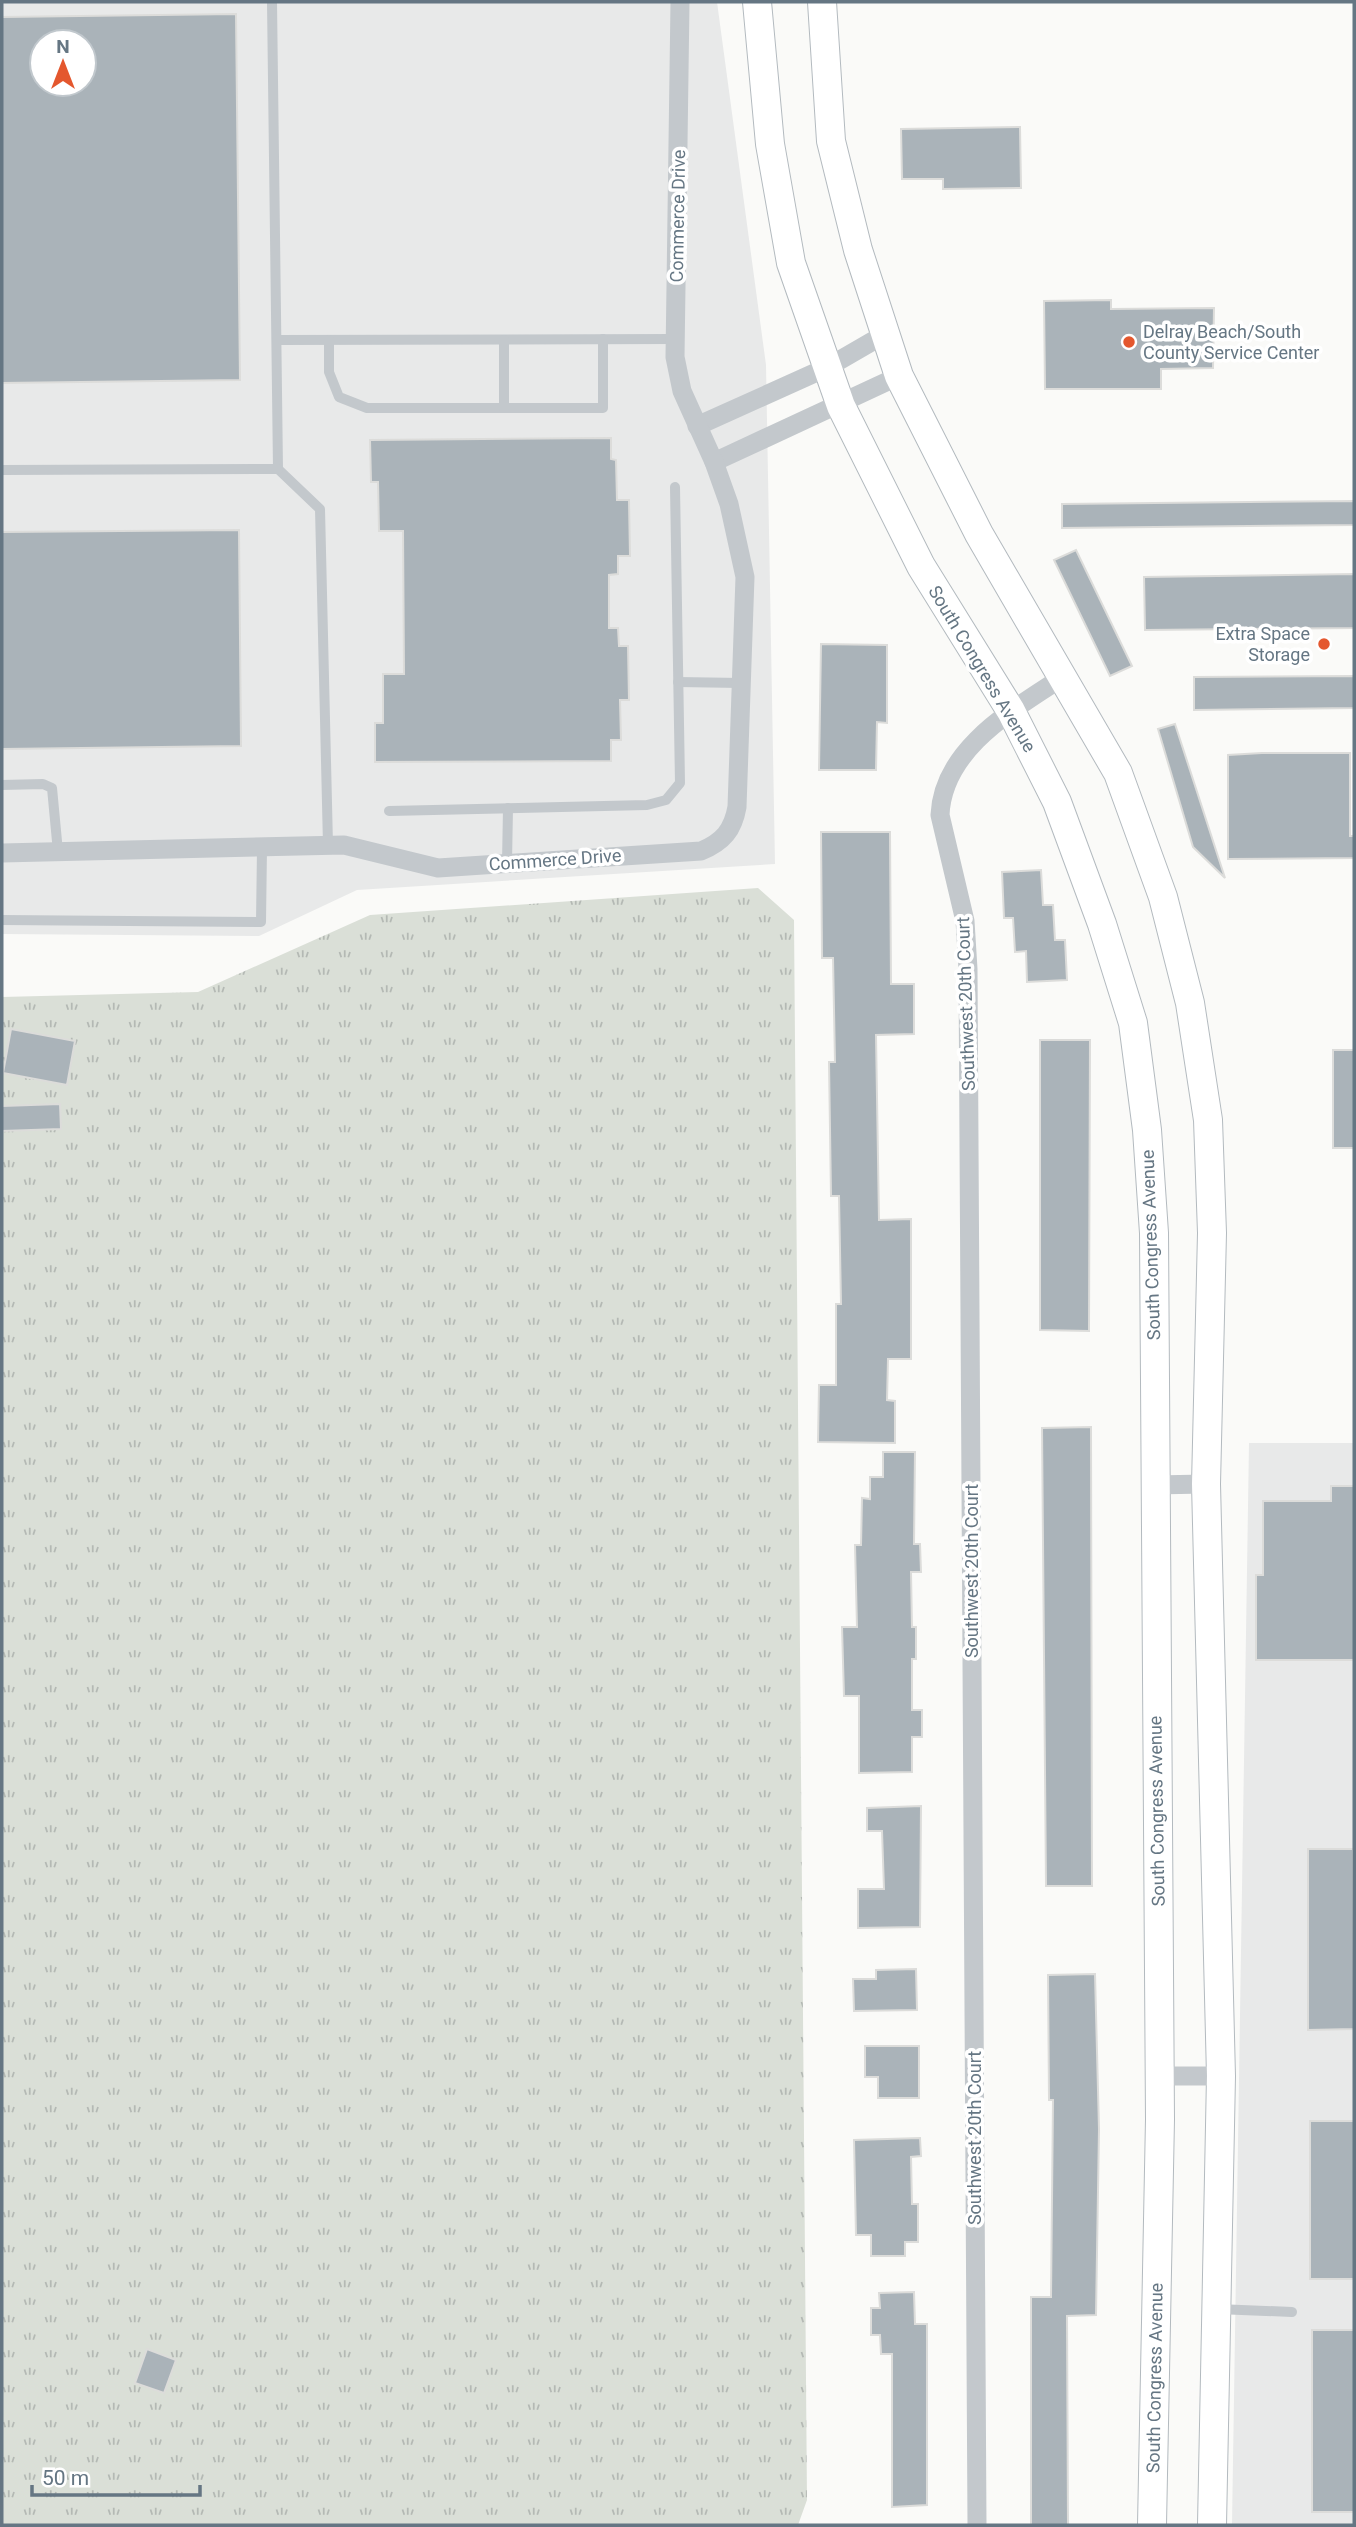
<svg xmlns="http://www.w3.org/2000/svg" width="1356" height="2527" font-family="Roboto,sans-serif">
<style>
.built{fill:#e8e9e9;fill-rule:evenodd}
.grass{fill:url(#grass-tufts)}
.building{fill:#aab3b9;stroke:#dcdcda;stroke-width:2;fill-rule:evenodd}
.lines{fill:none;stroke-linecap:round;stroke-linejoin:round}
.secondary-casing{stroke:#b3babf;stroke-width:30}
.service{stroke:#c3c8cc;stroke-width:10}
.minor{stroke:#c3c8cc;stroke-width:19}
.secondary{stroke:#fff;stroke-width:28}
.poi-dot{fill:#e4572e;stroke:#fff;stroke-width:2.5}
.labels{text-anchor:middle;stroke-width:7;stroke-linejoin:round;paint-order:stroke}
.street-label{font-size:18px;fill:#657683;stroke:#fff}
.poi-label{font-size:18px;fill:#657683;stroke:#fff;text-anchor:start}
</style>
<defs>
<pattern id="grass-tufts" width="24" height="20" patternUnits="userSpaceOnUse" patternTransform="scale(1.75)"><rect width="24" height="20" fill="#dadfd7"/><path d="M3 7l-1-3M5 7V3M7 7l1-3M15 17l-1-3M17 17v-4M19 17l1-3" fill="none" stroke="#b4b9b4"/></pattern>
</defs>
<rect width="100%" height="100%" fill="#fafaf8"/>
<!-- built -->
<g class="built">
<path d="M2,2H717L766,365L775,864L357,890L259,936L2,934ZM42,42H84V84H42Z"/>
<polygon points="1249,1443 1354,1443 1354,2525 1232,2525"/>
</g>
<!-- grass -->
<polygon class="grass" points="758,888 794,920 807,2500 798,2525 2,2525 2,997 198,992 370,915"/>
<!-- building -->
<g class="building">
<path d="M236,14L240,380L2,383V17ZM42,42H84V84H42Z"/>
<polygon points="1020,127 1021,188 943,189 943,179 902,179 901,129"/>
<polygon points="1111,300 1111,309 1214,308 1213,368 1161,369 1161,389 1045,389 1044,301"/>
<polygon points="611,438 611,459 616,460 617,500 629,500 630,556 618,556 618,574 609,575 609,628 618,628 619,646 628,646 629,700 620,700 621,740 611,740 611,761 375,762 375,723 383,723 383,674 404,674 403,531 379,531 378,482 371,482 370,440"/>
<polygon points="1354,501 1354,525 1062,528 1062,504"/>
<polygon points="239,530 241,746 2,749 2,532"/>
<polygon points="1076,550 1132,666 1110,676 1054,560"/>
<polygon points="1354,574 1354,628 1145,630 1144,577"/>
<polygon points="821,644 887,645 887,723 877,722 876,770 819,770"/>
<polygon points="1354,676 1354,708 1194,710 1194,677"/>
<polygon points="1175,724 1225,878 1193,847 1158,729"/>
<polygon points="1262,753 1350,753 1350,836 1354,836 1354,858 1228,859 1228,755"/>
<polygon points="821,832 890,832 891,984 914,984 914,1034 876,1035 879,1220 911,1219 911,1359 888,1359 887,1400 895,1401 895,1443 818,1442 819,1385 836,1385 836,1304 841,1304 839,1196 831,1196 829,1062 835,1062 833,958 822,958"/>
<polygon points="1041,870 1043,905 1053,905 1055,940 1065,940 1067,980 1027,982 1026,951 1015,952 1013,918 1004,918 1002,872"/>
<polygon points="11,1029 75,1041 67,1085 3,1073"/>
<polygon points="1040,1040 1090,1040 1089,1331 1040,1330"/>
<rect x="1333" y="1050" width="21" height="98"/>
<polygon points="60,1104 61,1129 2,1131 2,1106"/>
<polygon points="1091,1427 1092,1886 1046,1886 1042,1428"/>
<polygon points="883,1452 915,1452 914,1544 920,1544 921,1572 911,1572 912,1627 916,1627 916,1659 912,1659 912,1710 922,1710 922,1737 912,1737 912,1772 859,1773 859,1696 844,1696 842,1627 857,1627 855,1545 861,1545 862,1498 870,1499 870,1477 883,1477"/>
<polygon points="1331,1486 1354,1486 1354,1660 1256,1660 1256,1575 1263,1575 1263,1501 1331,1501"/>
<polygon points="921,1806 920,1927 858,1928 858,1889 884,1889 882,1831 867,1831 867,1808"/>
<polygon points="1308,1849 1353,1849 1354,2029 1308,2030"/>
<polygon points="916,1969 917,2010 854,2011 853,1979 876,1979 876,1970"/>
<polygon points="1095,1974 1099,2129 1096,2315 1067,2316 1068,2525 1031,2525 1031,2297 1051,2297 1053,2100 1049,2100 1048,1975"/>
<polygon points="865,2046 919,2046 919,2098 878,2098 878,2077 865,2077"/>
<rect x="1310" y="2121" width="44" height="158"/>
<polygon points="920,2138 921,2156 911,2157 912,2204 918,2204 918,2242 905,2242 905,2256 871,2256 871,2235 856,2235 854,2140"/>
<polygon points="914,2292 915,2324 927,2324 927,2505 892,2507 892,2354 881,2354 880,2335 871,2335 871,2308 880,2308 879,2293"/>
<rect x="1312" y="2330" width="42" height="182"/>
<polygon points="147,2349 176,2360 164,2393 135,2383"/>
</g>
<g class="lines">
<!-- secondary casing -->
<g class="secondary-casing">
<g id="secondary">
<polyline points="757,2 770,144 791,263 841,406 921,566 1011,711 1057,802 1102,924 1133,1023 1147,1130 1154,1233 1160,2119 1152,2525"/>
<polyline points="822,2 831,141 858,250 899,376 979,534 1118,773 1163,897 1190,1003 1208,1120 1212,1233 1206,1484 1221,2076 1212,2525"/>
</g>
</g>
<!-- service -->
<g class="service">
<polyline points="272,2 278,469 320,509 328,845"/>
<polyline points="277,340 674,339"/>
<polyline points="329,340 329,372 339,397 367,408 603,408 603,339"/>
<polyline points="504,340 504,408"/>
<polyline points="2,470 278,469"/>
<polyline points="678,682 741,683"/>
<polyline points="2,785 43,784 52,788 58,852"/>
<polyline points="389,811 647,805 666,800 680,783 675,487"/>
<polyline points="507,863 508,808"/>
<polyline points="2,920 261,922 262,848"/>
<polyline points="1217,2309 1292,2312"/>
</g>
<!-- minor -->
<g class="minor">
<polyline points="697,426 828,367 885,334"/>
<polyline points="714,462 899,376"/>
<path d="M2,853L344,845L438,868L701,851C723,842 733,830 737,807L745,577L729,504L714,462L682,391L675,357L680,2"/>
<polyline points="1153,1485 1206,1484"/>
<polyline points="1159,2076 1221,2076"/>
<path d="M977,2525L968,969L965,921L940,815C943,748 1013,710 1064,676"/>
</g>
<!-- secondary -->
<use href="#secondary" class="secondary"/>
</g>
<!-- markers -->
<g class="poi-dot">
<circle cx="1129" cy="342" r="7"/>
<circle cx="1324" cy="644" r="7"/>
</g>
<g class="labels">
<!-- street labels -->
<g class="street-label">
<text transform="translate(678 216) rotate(-89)" y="6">Commerce Drive</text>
<text transform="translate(982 669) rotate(59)" y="6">South Congress Avenue</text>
<text transform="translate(555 860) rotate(-4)" y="6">Commerce Drive</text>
<text transform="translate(966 1004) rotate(-92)" y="6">Southwest 20th Court</text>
<text transform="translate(1151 1245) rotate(-92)" y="6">South Congress Avenue</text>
<text transform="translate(972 1571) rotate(-90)" y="6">Southwest 20th Court</text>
<text transform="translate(1157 1811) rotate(-91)" y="6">South Congress Avenue</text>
<text transform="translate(975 2138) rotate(-90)" y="6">Southwest 20th Court</text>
<text transform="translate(1155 2378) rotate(-89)" y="6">South Congress Avenue</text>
</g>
<!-- poi labels -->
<g class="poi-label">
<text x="1143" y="338">Delray Beach/South<tspan x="1143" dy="21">County Service Center</tspan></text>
<text x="1310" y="640" text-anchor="end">Extra Space<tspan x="1310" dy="21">Storage</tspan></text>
</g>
</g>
<!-- border -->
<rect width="1356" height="2527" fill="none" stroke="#657683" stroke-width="7"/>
<!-- north arrow -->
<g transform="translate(63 63)"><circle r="33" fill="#ffffff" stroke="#c1c8cd" stroke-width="2"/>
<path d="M0-5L12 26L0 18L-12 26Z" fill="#e4572e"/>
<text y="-10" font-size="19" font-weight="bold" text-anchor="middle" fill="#657683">N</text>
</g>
<!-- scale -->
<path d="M32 2485v10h168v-10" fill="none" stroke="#657683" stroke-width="3.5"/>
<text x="42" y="2485" font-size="21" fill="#657683" stroke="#ffffff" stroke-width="5" paint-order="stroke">50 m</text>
</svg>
